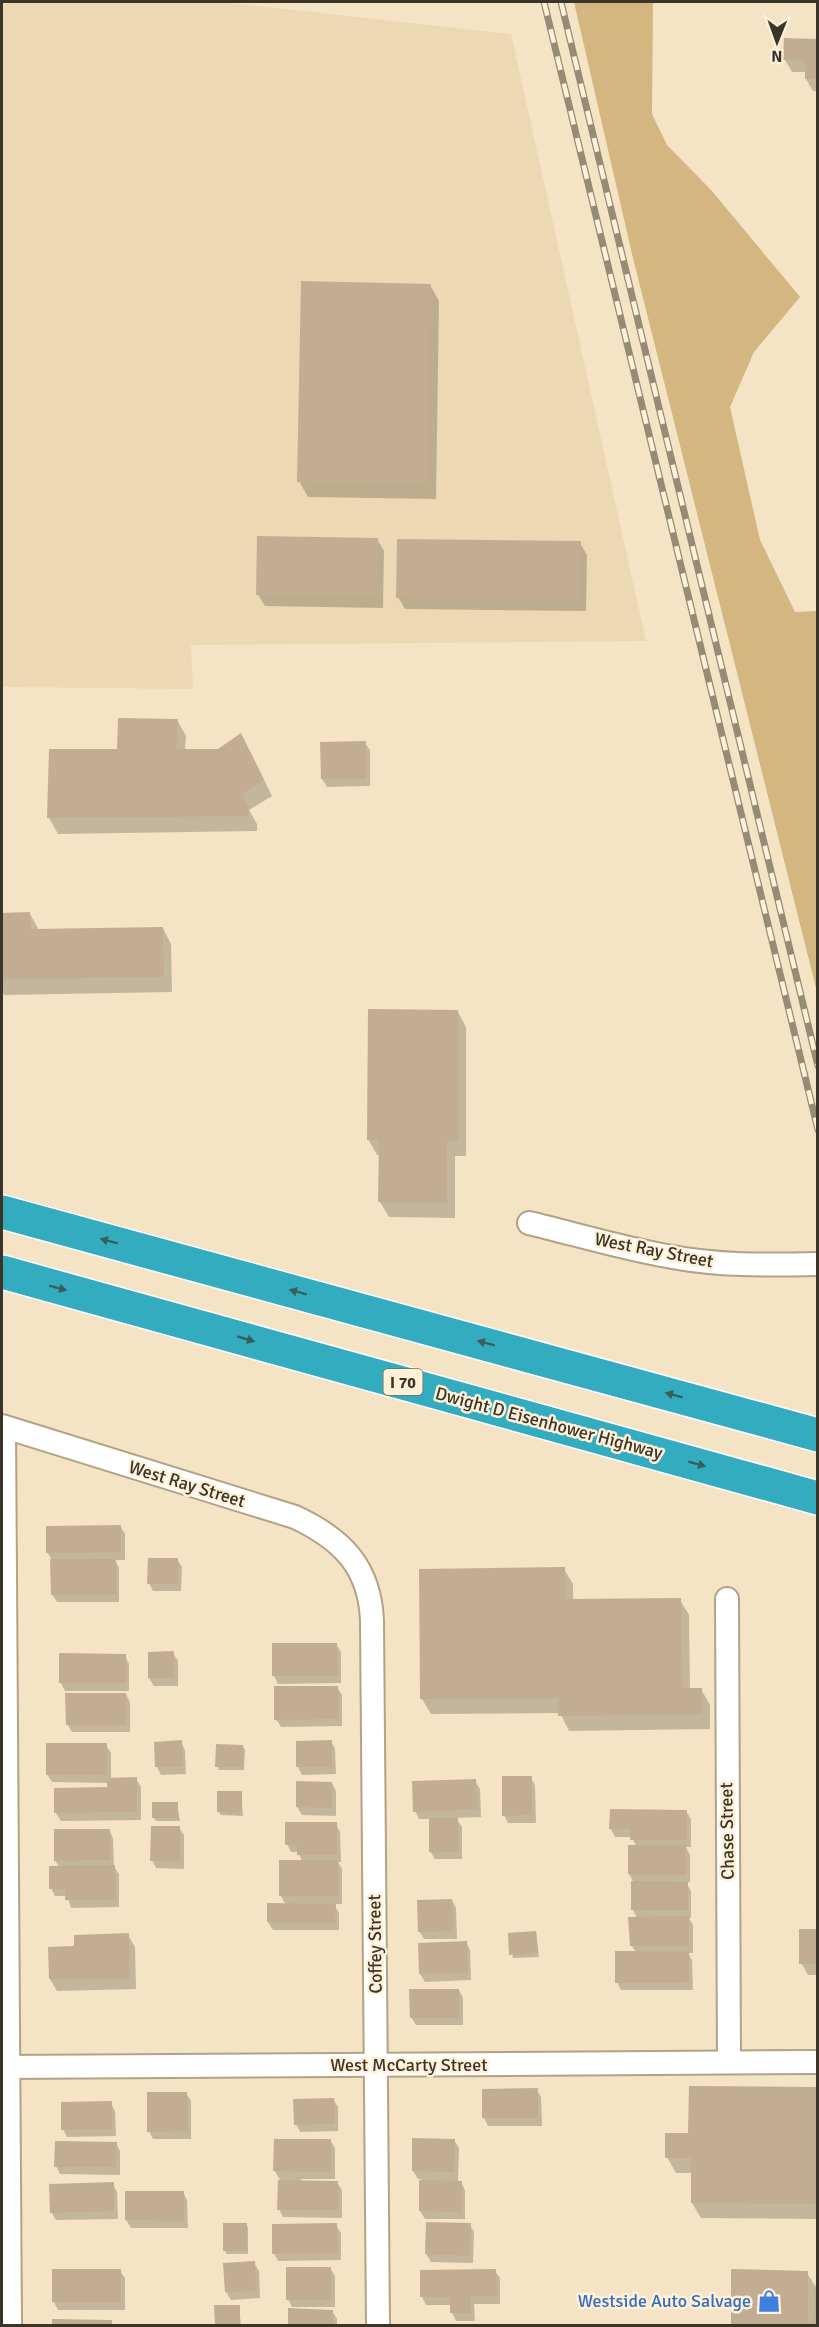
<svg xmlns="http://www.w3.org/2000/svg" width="819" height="2327" font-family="Signika,sans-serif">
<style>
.built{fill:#ecd9b3}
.green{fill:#d3b680}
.shadow{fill:#0003}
.building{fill:#c2ad92}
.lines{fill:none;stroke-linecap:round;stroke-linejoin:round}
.minor-casing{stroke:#b2a385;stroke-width:26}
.motorway-casing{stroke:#fff;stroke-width:36}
.minor{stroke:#fff;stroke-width:22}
.motorway{stroke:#33acbf;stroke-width:33}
.rail-casing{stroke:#978b76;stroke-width:7}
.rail{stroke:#fff1d8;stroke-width:4.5;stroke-dasharray:14;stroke-linecap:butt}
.oneway{fill:#385e5d}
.labels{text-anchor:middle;stroke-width:5;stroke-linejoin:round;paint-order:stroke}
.shield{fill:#fff1d8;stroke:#766d5d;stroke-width:1.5}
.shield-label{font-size:16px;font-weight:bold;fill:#3b3428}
.street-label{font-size:18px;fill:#3b3428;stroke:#fff1d8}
.shop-label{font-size:18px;fill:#366cbe;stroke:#fff1d8;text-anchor:end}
</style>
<rect width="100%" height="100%" fill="#f4e4c5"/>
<!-- built -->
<polygon class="built" points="2,2 223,2 511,34 646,641 191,645 193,689 2,687"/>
<!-- green -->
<polygon class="green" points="574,2 653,2 652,114 667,145 712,191 800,297 754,352 730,407 760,540 795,612 817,611 817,992 632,254"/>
<!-- shadow -->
<g class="shadow">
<polygon points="818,40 818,91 813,91 806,79 807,72 792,72 785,60"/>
<polygon points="430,285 439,301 436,499 308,497 299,481"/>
<polygon points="377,539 384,551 383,608 265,606 258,595"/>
<polygon points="580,543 587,555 586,611 405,609 398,597"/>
<polygon points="177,720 186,736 185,751 250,751 272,796 249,810 257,824 257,831 58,834 49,818 51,751 119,751"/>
<polygon points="365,743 370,750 370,786 327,787 322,779"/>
<polygon points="2,914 30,914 39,930 163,928 171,944 172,992 4,995 2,990"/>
<polygon points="458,1012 466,1027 466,1156 455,1156 455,1218 389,1217 380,1202 380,1155 377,1155 368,1139"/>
<polygon points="120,1526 125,1534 125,1560 115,1560 119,1568 119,1602 57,1602 52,1594 52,1560 47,1552"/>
<polygon points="177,1559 182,1567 181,1591 153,1591 149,1583"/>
<polygon points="564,1569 573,1584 573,1601 680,1600 689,1615 690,1690 701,1689 710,1705 710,1729 569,1731 560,1713 431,1714 422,1699"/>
<polygon points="336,1644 341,1652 341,1683 278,1684 274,1676"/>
<polygon points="149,1653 173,1653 178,1661 178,1686 154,1686 149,1678"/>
<polygon points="125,1656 129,1664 129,1691 65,1691 61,1683"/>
<polygon points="337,1687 342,1695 342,1726 281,1727 276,1719"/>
<polygon points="126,1694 130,1702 130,1732 72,1732 67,1724"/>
<polygon points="331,1741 335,1749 336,1774 302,1775 298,1767"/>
<polygon points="181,1742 185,1750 186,1774 161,1775 157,1767 155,1743"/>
<polygon points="106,1745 111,1753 111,1779 136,1779 141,1787 141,1820 61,1821 56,1813 108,1788 108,1783 52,1782 47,1774"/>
<polygon points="243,1746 245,1750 244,1770 219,1770 217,1766"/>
<polygon points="531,1778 535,1785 536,1823 508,1823 504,1815"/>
<polygon points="475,1781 480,1789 481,1817 456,1818 462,1827 462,1859 435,1859 430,1851 430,1819 419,1819 415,1811"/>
<polygon points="298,1783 332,1783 336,1791 336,1816 302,1815 297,1807"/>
<polygon points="241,1793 243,1816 221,1815 219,1812"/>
<polygon points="177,1803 180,1821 156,1821 154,1818"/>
<polygon points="611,1811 686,1811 691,1819 691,1847 686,1847 690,1855 690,1882 686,1882 691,1891 691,1918 689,1918 693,1925 693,1953 688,1953 692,1960 693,1990 621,1990 617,1982 636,1952 632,1946 637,1918 633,1910 634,1883 629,1874 636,1846 632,1837 615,1837 611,1829"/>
<polygon points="336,1824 340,1832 341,1862 338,1862 342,1869 342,1904 334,1904 339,1913 339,1930 273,1930 268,1922 286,1905 281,1896 302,1861 298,1852 291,1852 287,1844"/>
<polygon points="179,1828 184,1835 184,1869 156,1868 152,1860"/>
<polygon points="109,1830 113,1838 114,1867 119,1874 119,1907 71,1908 67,1896 55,1896 51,1888 59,1867 55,1860"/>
<polygon points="452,1900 456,1908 457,1939 424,1939 419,1931"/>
<polygon points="818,1930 818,1975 808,1975 801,1963"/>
<polygon points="536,1932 539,1957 513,1958 509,1934"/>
<polygon points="128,1935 135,1947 136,1989 57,1991 50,1979 50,1948 76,1948"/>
<polygon points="466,1942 470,1950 471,1980 425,1982 420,1974"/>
<polygon points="459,1990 463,1998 463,2025 416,2025 411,2017"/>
<polygon points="818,2088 818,2219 701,2218 692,2203 692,2173 676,2173 667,2157 689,2135"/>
<polygon points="483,2090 537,2090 541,2097 542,2126 488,2126 484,2118"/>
<polygon points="186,2093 191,2101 191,2139 153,2139 149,2131"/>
<polygon points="333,2099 338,2107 338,2131 300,2132 296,2124"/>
<polygon points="111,2103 115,2111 116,2136 67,2137 63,2129"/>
<polygon points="330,2140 335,2148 335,2179 301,2179 301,2182 337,2182 342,2190 342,2218 283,2217 279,2209 281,2182 275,2171"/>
<polygon points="454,2140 459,2148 458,2182 461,2182 465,2190 465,2219 425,2219 420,2211 421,2179 418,2179 413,2171"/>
<polygon points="116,2143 120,2151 120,2175 60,2174 56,2166"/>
<polygon points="113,2184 117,2192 118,2219 56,2220 51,2212"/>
<polygon points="183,2192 187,2200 188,2228 131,2228 126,2220"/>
<polygon points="246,2224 248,2228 248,2254 227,2254 225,2251 224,2225"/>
<polygon points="336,2225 341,2233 341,2260 278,2261 274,2253"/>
<polygon points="470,2225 474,2232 473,2263 431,2262 426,2254"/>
<polygon points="254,2263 259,2271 260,2298 231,2300 226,2292"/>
<polygon points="330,2268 335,2276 335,2307 292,2307 288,2299"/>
<polygon points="120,2271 125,2278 125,2310 58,2310 54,2302"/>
<polygon points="422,2271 495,2271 500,2278 500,2304 474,2304 475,2321 456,2321 452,2313 452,2305 426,2305 422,2297"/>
<polygon points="807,2273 817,2289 818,2326 733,2326"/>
<polygon points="239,2307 241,2326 217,2326 216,2324"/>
<polygon points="332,2311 337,2319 337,2326 289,2326"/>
</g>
<!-- building -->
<g class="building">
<polygon points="784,38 818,39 818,79 805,79 805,61 783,60"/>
<polygon points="301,281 431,284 428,484 297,482"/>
<polygon points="257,536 378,538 377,597 256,595"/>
<polygon points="397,539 581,541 580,600 396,598"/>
<polygon points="118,718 178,719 176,749 218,749 241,733 264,780 242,794 249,807 248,816 47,818 49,749 117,749"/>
<polygon points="366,741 366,779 321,779 320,742"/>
<polygon points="30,912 31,929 163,927 164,977 2,979 2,913"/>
<polygon points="368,1009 458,1010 458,1141 447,1141 447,1203 378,1202 379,1140 367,1140"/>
<polygon points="121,1525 121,1552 46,1553 46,1526"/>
<polygon points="148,1558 178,1558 178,1584 147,1584"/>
<polygon points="50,1559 116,1559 116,1594 51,1595"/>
<polygon points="565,1567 565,1599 681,1598 682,1688 702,1688 702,1714 558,1716 558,1698 420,1699 419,1569"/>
<polygon points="272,1643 337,1643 338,1676 272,1676"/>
<polygon points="174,1651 174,1678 148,1678 148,1652"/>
<polygon points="59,1653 126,1654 126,1683 59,1683"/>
<polygon points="274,1686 338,1686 338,1719 274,1720"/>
<polygon points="65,1693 126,1693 126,1725 66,1725"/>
<polygon points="182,1740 183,1766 155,1767 154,1742"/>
<polygon points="332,1740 332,1767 296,1767 296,1741"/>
<rect x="46" y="1743" width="61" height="32"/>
<polygon points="216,1744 243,1745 243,1767 215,1767"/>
<polygon points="502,1776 532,1776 532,1815 502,1816"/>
<polygon points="137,1777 137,1812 54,1813 54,1788 107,1787 107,1778"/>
<polygon points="476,1779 477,1809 413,1812 412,1781"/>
<polygon points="296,1781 332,1782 332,1808 296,1807"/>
<polygon points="217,1791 242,1791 242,1813 217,1812"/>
<rect x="152" y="1802" width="26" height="16"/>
<polygon points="610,1809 687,1810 687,1840 630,1840 630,1829 609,1829"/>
<rect x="429" y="1818" width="29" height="34"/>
<polygon points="285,1822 337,1822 337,1855 297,1855 297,1845 285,1845"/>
<polygon points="151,1826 180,1826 180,1861 150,1861"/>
<polygon points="54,1829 110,1829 110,1860 54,1861"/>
<polygon points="628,1845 686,1845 686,1875 628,1874"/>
<rect x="279" y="1860" width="59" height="36"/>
<polygon points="115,1865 116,1900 65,1900 65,1889 49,1889 49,1866"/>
<polygon points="631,1881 688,1882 688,1910 631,1910"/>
<polygon points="452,1899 453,1931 418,1932 417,1900"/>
<polygon points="267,1903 336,1904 335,1923 267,1922"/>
<polygon points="689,1916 689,1946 630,1946 628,1917"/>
<rect x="799" y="1929" width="19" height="35"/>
<polygon points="536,1931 538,1953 509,1955 508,1933"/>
<polygon points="129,1933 130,1978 49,1979 48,1947 74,1946 74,1935"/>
<polygon points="467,1941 468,1973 419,1974 418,1943"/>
<polygon points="615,1951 689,1951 689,1982 615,1983"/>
<polygon points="409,1989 459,1989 459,2018 410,2018"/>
<polygon points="689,2086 818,2087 818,2204 691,2203 691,2158 665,2158 665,2133 688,2133"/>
<polygon points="538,2088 538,2118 482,2118 482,2089"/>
<polygon points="147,2092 187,2092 188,2131 147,2132"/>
<polygon points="334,2098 335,2124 294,2125 293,2099"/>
<polygon points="112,2101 112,2129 61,2130 61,2102"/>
<polygon points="412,2138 455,2139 454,2172 412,2171"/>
<polygon points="274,2139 331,2139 331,2172 273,2171"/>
<polygon points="55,2141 117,2142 116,2167 54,2167"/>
<polygon points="278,2180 338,2181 338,2210 277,2210"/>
<polygon points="419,2180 462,2181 461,2212 419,2211"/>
<polygon points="114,2182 114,2211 50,2213 49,2184"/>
<polygon points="125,2191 184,2191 184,2221 125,2220"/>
<polygon points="426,2222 471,2223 469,2256 425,2254"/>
<rect x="223" y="2223" width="24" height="28"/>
<polygon points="337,2223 338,2253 272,2254 272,2224"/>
<polygon points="255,2261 256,2291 225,2292 223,2263"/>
<rect x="286" y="2267" width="45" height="33"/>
<rect x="52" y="2269" width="69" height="33"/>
<polygon points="496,2269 497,2296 471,2296 471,2313 450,2313 450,2297 420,2297 420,2270"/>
<polygon points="731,2269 808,2271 808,2322 814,2322 816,2279 818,2279 818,2326 731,2326"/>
<polygon points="214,2305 240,2305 240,2324 215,2325"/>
<polygon points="288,2308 333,2310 333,2326 288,2326"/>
<polygon points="52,2319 112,2320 112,2326 52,2326"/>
</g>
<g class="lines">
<!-- minor casing -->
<g class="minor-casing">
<g id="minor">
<path d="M529,1223C575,1234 621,1248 667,1256C717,1266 767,1265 818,1264"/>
<path d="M2,1426L295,1517C342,1539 370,1567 372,1621L378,2326"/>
<polyline points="4,1427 10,2326"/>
<polyline points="727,1599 729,2062"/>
<polyline points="2,2067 818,2062"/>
</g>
</g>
<!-- motorway casing -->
<g class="motorway-casing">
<g id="motorway">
<polyline points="2,1212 818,1435"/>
<polyline points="2,1272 818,1498"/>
</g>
</g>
<!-- minor -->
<use href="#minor" class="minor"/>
<!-- motorway -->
<use href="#motorway" class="motorway"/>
<!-- rail casing -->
<g class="rail-casing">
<g id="rail">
<polyline points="544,2 818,1130"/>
<polyline points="561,2 818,1066"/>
</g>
</g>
<!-- rail -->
<use href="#rail" class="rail"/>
</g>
<!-- one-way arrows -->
<defs><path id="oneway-solid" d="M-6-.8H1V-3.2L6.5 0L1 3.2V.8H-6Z" transform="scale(1.5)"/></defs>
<g class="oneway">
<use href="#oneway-solid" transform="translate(109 1241) rotate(-165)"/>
<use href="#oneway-solid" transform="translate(58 1288) rotate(15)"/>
<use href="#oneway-solid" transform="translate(298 1292) rotate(-165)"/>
<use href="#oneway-solid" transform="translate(246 1339) rotate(16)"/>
<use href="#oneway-solid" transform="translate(486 1343) rotate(-165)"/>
<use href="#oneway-solid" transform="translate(674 1395) rotate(-165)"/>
<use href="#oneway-solid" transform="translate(697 1464) rotate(15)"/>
</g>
<!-- icons -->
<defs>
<g id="shop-bare" transform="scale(1.8)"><path d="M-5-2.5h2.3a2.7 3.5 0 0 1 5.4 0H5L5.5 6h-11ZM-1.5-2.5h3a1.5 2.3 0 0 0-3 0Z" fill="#3f7fe0" stroke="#fff1d8" stroke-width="2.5" paint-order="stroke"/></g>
</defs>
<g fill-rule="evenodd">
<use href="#shop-bare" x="769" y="2301"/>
</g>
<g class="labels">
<!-- shield labels -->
<rect class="shield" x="383.5" y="1369" width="39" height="26" rx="4.5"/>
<g class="shield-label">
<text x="403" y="1388">I 70</text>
</g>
<!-- street labels -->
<g class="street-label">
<text transform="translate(654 1250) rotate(11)" y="6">West Ray Street</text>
<text transform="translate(549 1423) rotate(15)" y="6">Dwight D Eisenhower Highway</text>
<text transform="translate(187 1484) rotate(17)" y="6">West Ray Street</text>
<text transform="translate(727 1831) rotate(-91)" y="6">Chase Street</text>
<text transform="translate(375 1944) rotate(-91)" y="6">Coffey Street</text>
<text x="409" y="2071">West McCarty Street</text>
</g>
<!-- shop labels -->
<g class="shop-label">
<text x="751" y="2307">Westside Auto Salvage</text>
</g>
</g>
<!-- border -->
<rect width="819" height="2327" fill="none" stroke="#3b3428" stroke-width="6"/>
<!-- north arrow -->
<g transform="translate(777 42) rotate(181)" stroke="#fff1d8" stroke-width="4.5" paint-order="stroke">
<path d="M0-4.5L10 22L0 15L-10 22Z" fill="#3b3428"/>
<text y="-9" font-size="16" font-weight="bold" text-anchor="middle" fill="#3b3428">N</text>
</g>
</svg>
